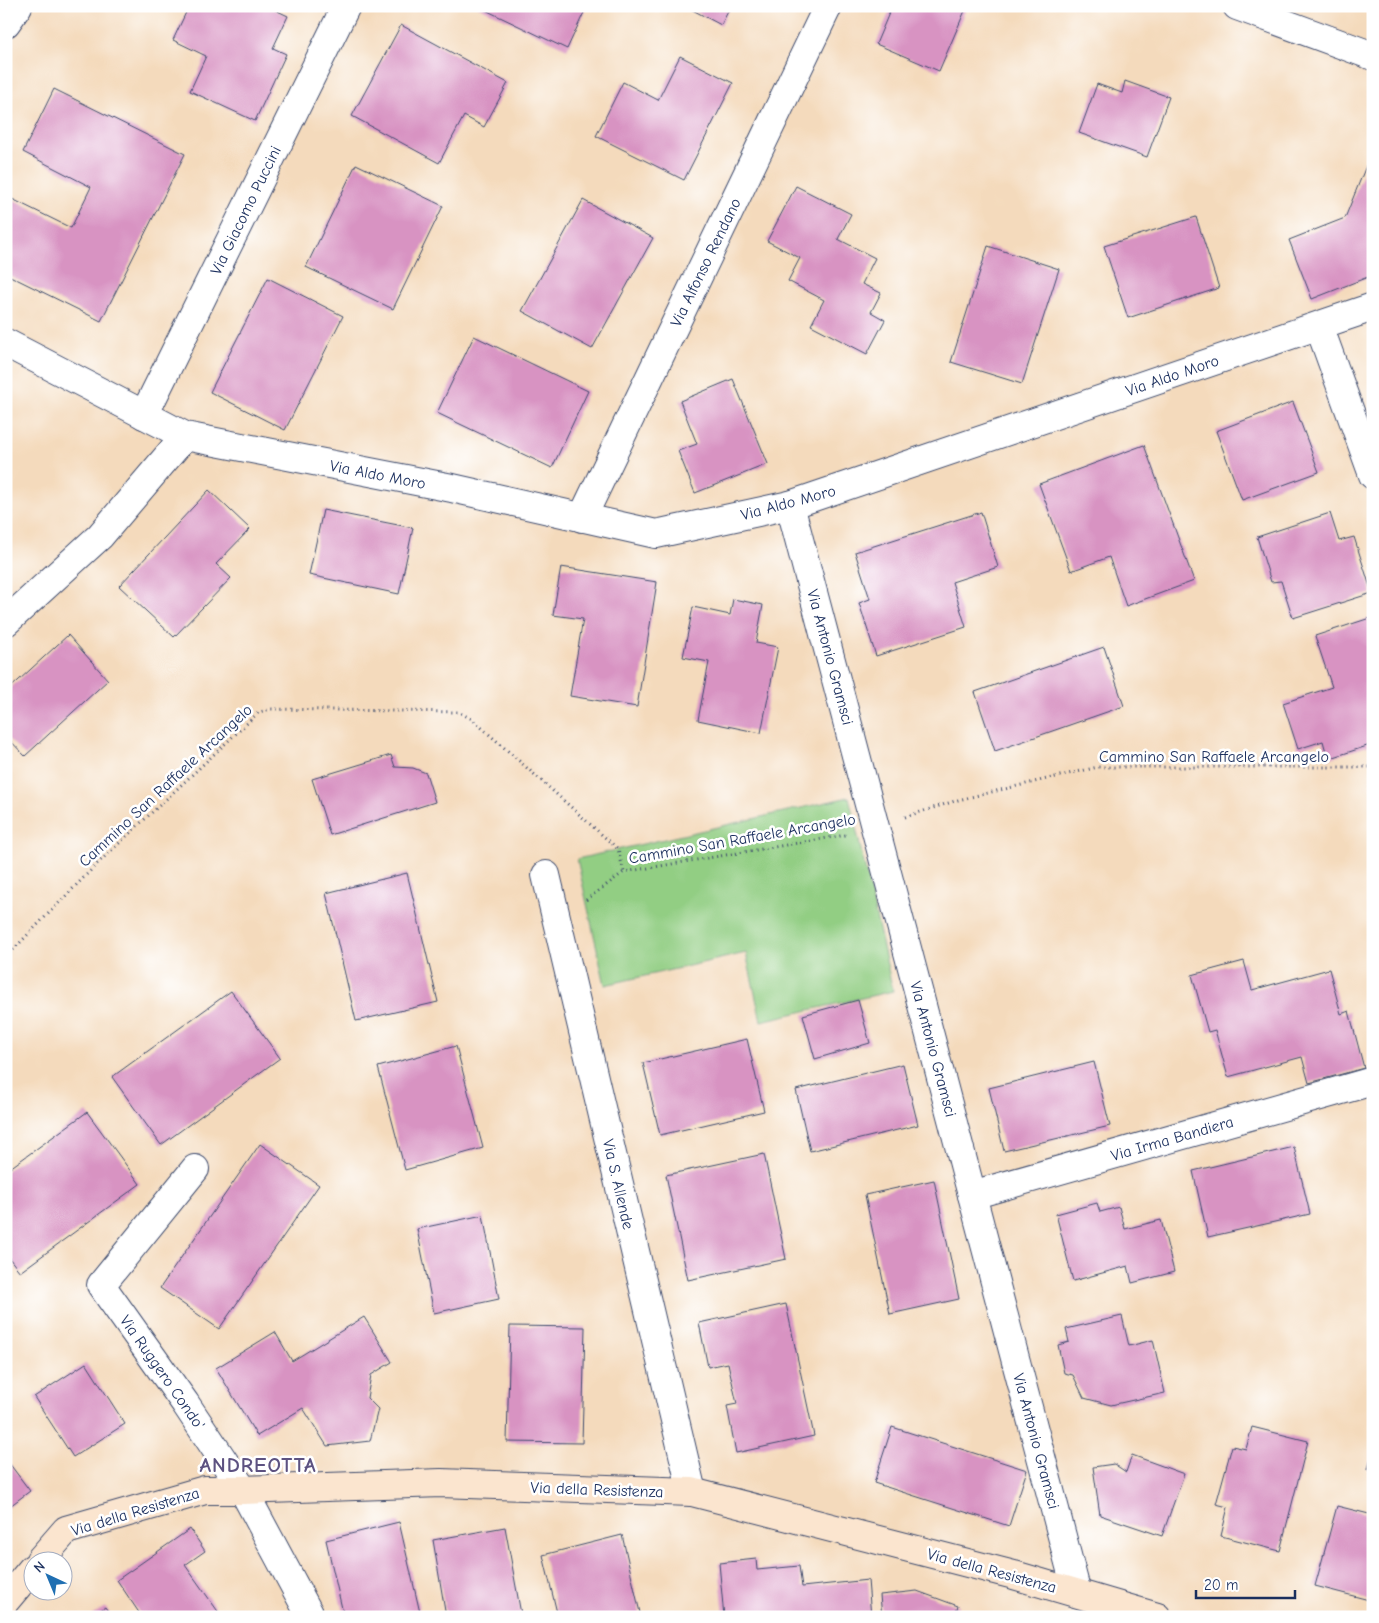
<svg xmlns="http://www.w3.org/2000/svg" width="1379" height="1623" font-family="'Comic Neue',sans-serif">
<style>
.green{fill:#92ce83;stroke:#567e70}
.building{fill:#d893c2}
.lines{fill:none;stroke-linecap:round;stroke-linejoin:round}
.street-casing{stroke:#3c496c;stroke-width:30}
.secondary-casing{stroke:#3c496c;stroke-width:30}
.path{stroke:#3c496c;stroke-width:3;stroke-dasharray:1 4;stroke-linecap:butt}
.street{stroke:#fff;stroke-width:28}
.secondary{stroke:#fbe5cf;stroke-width:28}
.labels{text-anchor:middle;stroke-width:5;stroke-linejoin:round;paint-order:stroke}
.street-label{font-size:16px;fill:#1b2f5e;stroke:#fff}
.district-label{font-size:21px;font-weight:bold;letter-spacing:1px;fill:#5d5281;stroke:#fff}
</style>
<rect width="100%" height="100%" fill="#fff"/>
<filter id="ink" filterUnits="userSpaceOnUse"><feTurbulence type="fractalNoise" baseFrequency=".02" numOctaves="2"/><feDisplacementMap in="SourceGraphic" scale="10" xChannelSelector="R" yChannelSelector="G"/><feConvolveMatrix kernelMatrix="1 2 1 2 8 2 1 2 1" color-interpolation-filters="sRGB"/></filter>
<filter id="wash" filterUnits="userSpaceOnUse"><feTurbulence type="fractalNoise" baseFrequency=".0096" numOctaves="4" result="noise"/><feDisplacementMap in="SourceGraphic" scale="20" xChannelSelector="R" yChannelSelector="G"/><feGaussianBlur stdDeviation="1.12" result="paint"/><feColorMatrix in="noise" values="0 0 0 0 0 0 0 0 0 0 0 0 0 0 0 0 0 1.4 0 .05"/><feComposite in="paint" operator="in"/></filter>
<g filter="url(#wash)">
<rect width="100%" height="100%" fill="#f4dabc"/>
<!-- green -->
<polygon class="green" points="849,797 893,991 761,1021 746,953 605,985 577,859"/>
<g id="blocks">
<!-- building -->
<g class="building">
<polygon points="189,6 267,6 288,16 273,48 286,54 255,121 190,91 206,56 173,40"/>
<polygon points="477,6 587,6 567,49"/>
<polygon points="685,6 731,6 721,25"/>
<polygon points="892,6 967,6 939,71 876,44"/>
<polygon points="401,25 508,83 484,127 464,116 439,163 352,116"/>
<polygon points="680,56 733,83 684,180 596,136 623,82 658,100"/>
<polygon points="1125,81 1169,97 1147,157 1079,133 1097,84 1122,93"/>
<polygon points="54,89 185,154 101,321 6,274 6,196 71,228 91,187 23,152"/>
<polygon points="1370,156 1373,158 1373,275 1312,299 1289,240 1345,218"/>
<polygon points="356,164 443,206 393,309 306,267"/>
<polygon points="796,186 851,214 838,239 875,258 862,284 881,293 871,312 885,320 867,354 811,325 824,300 788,281 800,258 767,241"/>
<polygon points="583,200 653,238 592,349 522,311"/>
<polygon points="1196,217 1219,288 1128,318 1104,246"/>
<polygon points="988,246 1059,269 1022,384 951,362"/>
<polygon points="268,278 343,316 285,430 210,392"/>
<polygon points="474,336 588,391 552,468 437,413"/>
<polygon points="733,379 768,464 695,493 678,451 697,444 680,401"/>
<polygon points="1293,402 1319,472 1242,500 1216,431"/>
<polygon points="1144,445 1194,581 1126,606 1109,557 1071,571 1039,484"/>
<polygon points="209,490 250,529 216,564 231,578 174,637 119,586"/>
<polygon points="323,510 413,528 399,594 309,575"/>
<polygon points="981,512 998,567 952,582 966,627 876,656 859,603 870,599 855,552"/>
<polygon points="1330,513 1339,541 1354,537 1372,593 1293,618 1281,581 1271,582 1257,537"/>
<polygon points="561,567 657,582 637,707 570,696 583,619 553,615"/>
<polygon points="733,599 763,605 756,643 778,647 761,733 698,720 709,662 683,657 693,607 730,615"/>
<polygon points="1373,617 1373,744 1328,759 1323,741 1298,749 1283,703 1332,687 1315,636"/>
<polygon points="68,635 108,680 25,756 6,736 6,692"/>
<polygon points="1104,647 1124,706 995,751 975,692"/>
<polygon points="391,755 395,767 413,768 426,773 435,802 330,835 312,779"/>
<polygon points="407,873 438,1002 356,1021 326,893"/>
<polygon points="1244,961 1252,990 1329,969 1341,1014 1349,1011 1364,1068 1309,1083 1302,1057 1228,1077 1215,1030 1208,1032 1192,975"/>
<polygon points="231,991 280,1058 161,1145 112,1077"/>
<polygon points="858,1000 870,1043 815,1059 803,1015"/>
<polygon points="747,1039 764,1111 660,1135 643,1063"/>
<polygon points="456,1046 483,1148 405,1170 378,1067"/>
<polygon points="1094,1062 1110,1126 1004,1151 989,1088"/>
<polygon points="903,1064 918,1125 810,1151 796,1090"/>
<polygon points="87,1112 140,1184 20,1272 6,1254 6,1171"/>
<polygon points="260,1144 319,1185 219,1329 160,1288"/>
<polygon points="1294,1147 1310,1214 1208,1237 1193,1171"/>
<polygon points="764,1154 786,1259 688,1280 666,1175"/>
<polygon points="934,1180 959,1299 890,1314 865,1195"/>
<polygon points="1097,1203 1100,1212 1119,1207 1125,1229 1161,1220 1174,1272 1132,1283 1128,1266 1073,1281 1056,1214"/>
<polygon points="483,1215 499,1299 434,1313 417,1229"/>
<polygon points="786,1304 814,1436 736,1453 727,1406 737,1404 728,1363 708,1367 699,1323"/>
<polygon points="1122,1316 1129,1346 1153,1340 1165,1393 1111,1405 1084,1398 1073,1375 1064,1373 1058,1345 1069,1342 1066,1329"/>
<polygon points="364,1317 392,1362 371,1375 367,1398 378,1409 370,1441 327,1446 303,1408 257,1436 216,1368 275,1332 292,1361"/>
<polygon points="510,1326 585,1327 582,1443 507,1442"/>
<polygon points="86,1363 125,1424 73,1457 34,1397"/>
<polygon points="892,1427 1027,1470 1009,1526 874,1483"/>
<polygon points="1252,1427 1308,1441 1280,1551 1221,1536 1228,1507 1216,1504 1232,1446 1246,1449"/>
<polygon points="1372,1452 1373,1452 1373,1471 1368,1470"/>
<polygon points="1132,1455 1184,1474 1162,1536 1100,1515 1093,1467 1114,1464 1126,1472"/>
<polygon points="6,1459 30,1491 6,1509"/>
<polygon points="1337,1506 1373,1515 1373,1601 1315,1586"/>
<polygon points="399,1522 421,1617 344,1617 326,1540"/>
<polygon points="505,1527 521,1614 506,1617 446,1617 433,1540"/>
<polygon points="190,1529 205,1551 185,1565 222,1617 142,1617 117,1580"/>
<polygon points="622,1535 641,1617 558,1617 543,1555"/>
<polygon points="756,1559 757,1570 799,1566 802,1587 868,1580 871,1617 724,1617 719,1563"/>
<polygon points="917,1591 958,1606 955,1617 882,1617 880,1595"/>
<polygon points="105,1607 112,1617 90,1617"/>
</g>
</g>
</g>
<g filter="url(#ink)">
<use href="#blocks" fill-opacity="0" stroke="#3c496c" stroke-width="1"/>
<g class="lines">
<!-- street casing -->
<g class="street-casing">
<g id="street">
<polyline points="1237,6 1373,56"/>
<polyline points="6,23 18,6"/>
<polyline points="1319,326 1373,475"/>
<polyline points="6,343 185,436 452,488 656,534 790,505 1373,307"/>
<polyline points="144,415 346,6"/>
<polyline points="790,505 1077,1593"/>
<polyline points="582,518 828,6"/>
<polyline points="6,622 100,536 185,436"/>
<polyline points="546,875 692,1492"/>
<polyline points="195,1169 101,1285 185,1403 243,1490 311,1617"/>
<polyline points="972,1195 1373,1081"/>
</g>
</g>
<!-- secondary casing -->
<g class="secondary-casing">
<g id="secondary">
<polyline points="40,1560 66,1530 205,1490 243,1490 441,1483 692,1492 1014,1575 1157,1617"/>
<polyline points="6,1600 32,1569"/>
</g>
</g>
<!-- path -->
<g class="path">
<polyline points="905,817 958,800 1098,767 1373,767"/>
<polyline points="586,900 624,872"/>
<polyline points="6,957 97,864 259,712 271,709 458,712 472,719 618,849 624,872 846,835"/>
</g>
<!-- street -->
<use href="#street" class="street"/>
<!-- secondary -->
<use href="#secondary" class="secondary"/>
</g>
</g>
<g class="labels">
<!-- street labels -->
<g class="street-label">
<text transform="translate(245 210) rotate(-64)" y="6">Via Giacomo Puccini</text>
<text transform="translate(705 262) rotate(-64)" y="6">Via Alfonso Rendano</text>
<text transform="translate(1172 375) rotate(-19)" y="6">Via Aldo Moro</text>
<text transform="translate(378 474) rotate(11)" y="6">Via Aldo Moro</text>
<text transform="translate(788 502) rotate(-15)" y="6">Via Aldo Moro</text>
<text transform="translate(831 657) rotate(75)" y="6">Via Antonio Gramsci</text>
<text x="1214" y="762">Cammino San Raffaele Arcangelo</text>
<text transform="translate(165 785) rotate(-43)" y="6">Cammino San Raffaele Arcangelo</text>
<text transform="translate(742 838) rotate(-10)" y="6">Cammino San Raffaele Arcangelo</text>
<text transform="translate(934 1049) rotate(75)" y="6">Via Antonio Gramsci</text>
<text transform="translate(1172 1138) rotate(-16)" y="6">Via Irma Bandiera</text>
<text transform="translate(619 1184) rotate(77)" y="6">Via S. Allende</text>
<text transform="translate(163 1372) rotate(55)" y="6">Via Ruggero Condo'</text>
<text transform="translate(1037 1441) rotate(75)" y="6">Via Antonio Gramsci</text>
<text transform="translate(597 1489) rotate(2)" y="6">Via della Resistenza</text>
<text transform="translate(135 1511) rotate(-17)" y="6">Via della Resistenza</text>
<text transform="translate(992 1570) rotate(15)" y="6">Via della Resistenza</text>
</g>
<!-- district labels -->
<g class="district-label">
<text x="258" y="1472">ANDREOTTA</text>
</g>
</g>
<!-- margin -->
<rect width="1379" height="1623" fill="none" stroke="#fff" stroke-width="25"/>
<!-- north arrow -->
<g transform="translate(48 1576) rotate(316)"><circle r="24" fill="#ffffff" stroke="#a4acbf"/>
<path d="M0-4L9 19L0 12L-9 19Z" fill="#1f6fb2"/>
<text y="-8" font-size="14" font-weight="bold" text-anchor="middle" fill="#1b2f5e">N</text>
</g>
<!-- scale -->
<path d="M1196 1590v8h99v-8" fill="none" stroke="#1b2f5e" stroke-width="2.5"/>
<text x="1204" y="1590" font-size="15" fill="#1b2f5e" stroke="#ffffff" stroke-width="4" paint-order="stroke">20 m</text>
</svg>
